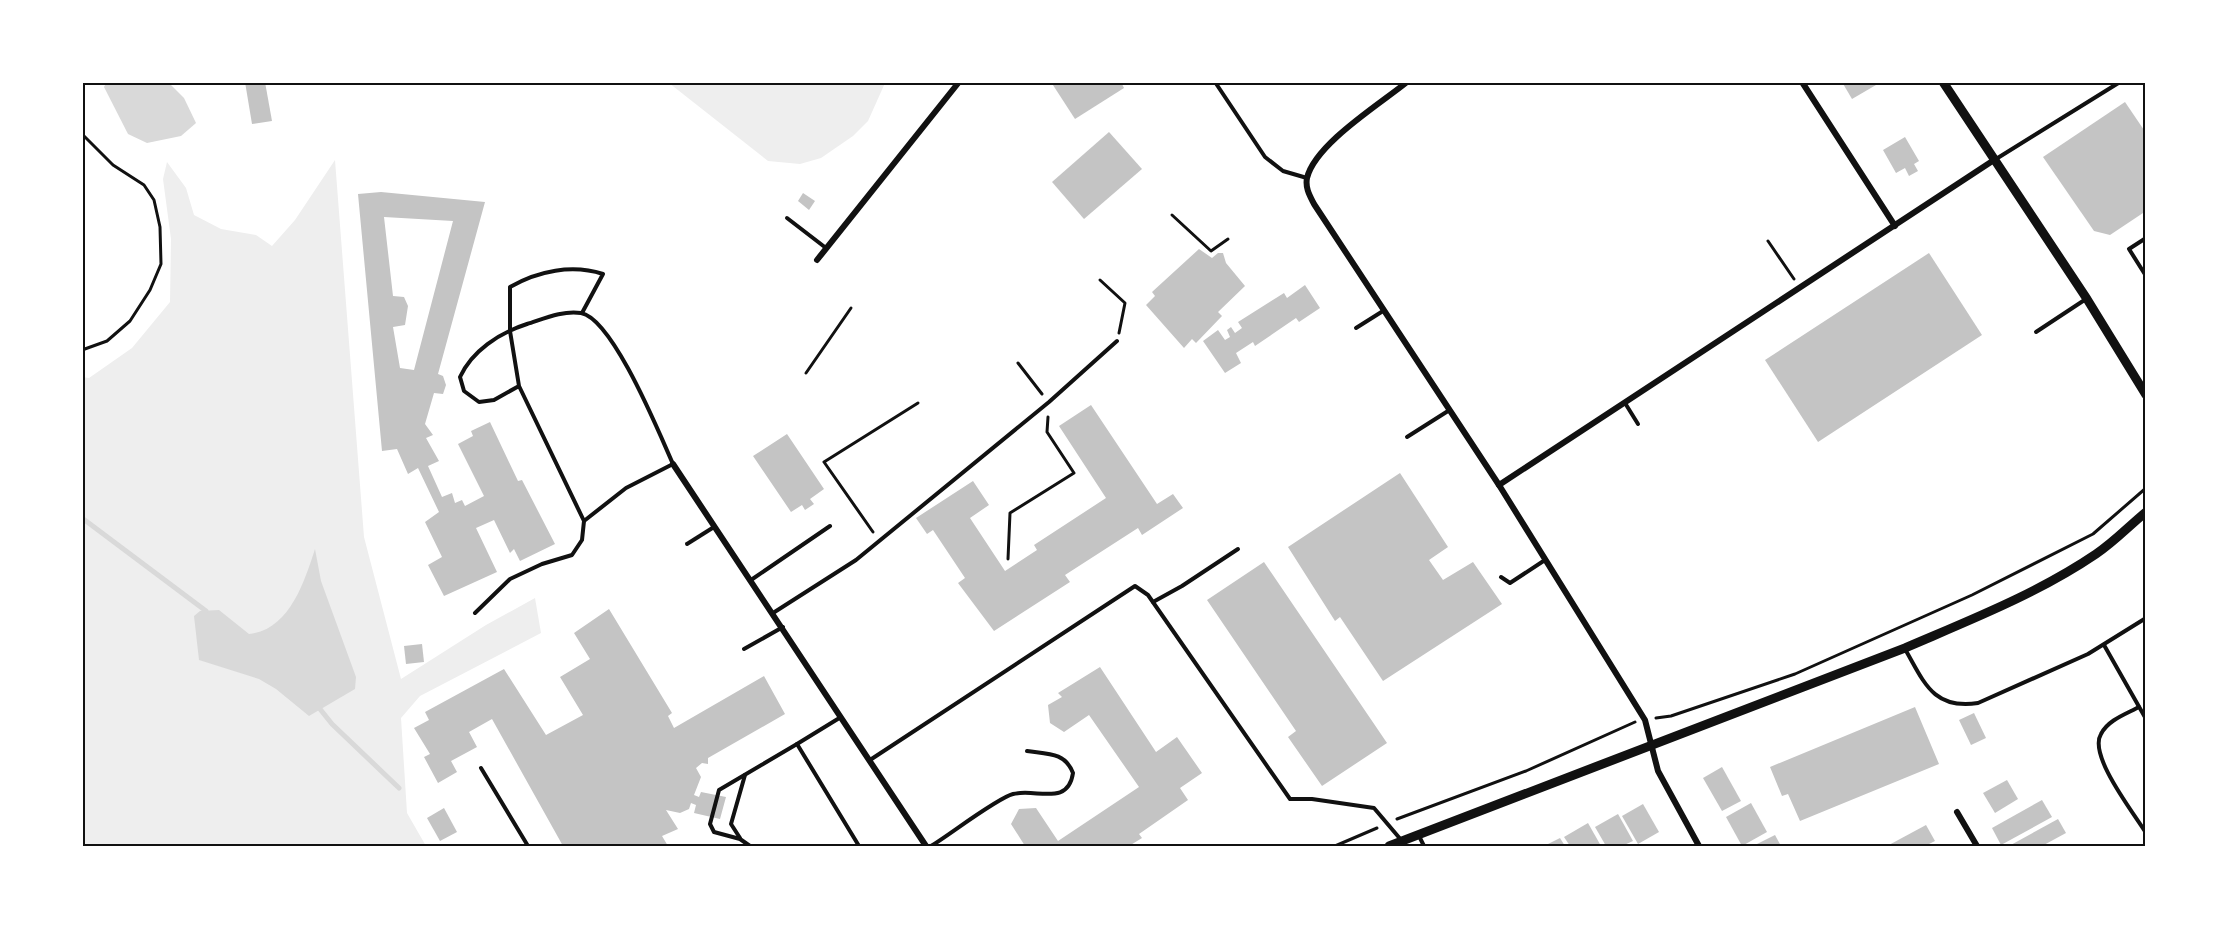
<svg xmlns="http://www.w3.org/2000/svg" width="2228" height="929" font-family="'Noto Sans',sans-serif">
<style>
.green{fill:#eee}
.water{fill:#d9d9d9}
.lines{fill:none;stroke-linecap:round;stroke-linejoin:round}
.stream{stroke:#d9d9d9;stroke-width:5}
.building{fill:#c4c4c4;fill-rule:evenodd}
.path{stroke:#111;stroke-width:3}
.service{stroke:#111;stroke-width:4}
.minor{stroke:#111;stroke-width:6}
.tertiary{stroke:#111;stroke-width:9}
.neatline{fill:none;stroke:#111;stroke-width:2}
</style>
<rect width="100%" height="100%" fill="#fff"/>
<!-- green -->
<g class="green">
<polygon points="669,83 885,83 868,121 853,136 821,158 800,164 768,161"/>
<polygon points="335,160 364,537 401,679 486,625 535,598 541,633 420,696 401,718 407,813 426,846 83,846 82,377 89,378 132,348 170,302 171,239 163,179 167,162 186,188 194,215 221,229 256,235 272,246 295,220"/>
</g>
<!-- water -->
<g class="water">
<polygon points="106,83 169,83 184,98 196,123 181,136 147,143 128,134 104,87"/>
<path d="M315,549L321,581L356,677L355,689L309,716L276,689L259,679L199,660L194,616L200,611L219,610L249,634C289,630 304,583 315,549Z"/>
</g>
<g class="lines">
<!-- stream -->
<g class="stream">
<polyline points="82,518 206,611"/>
<polyline points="320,709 332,724 399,788"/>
</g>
</g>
<!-- building -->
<g class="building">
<polygon points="245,82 265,82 272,121 252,124"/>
<polygon points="1051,82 1121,82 1124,88 1075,119"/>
<polygon points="1842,82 1875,82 1876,85 1852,99"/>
<polygon points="2125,102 2146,133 2146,211 2110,235 2094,231 2043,157"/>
<polygon points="1109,132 1142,169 1084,219 1052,182"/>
<polygon points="1905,137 1919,161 1914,164 1918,171 1909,176 1905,168 1896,173 1883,150"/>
<path d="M381,192L485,202L438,374L443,376L446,385L443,394L434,393L425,424L433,435L426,438L439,461L428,466L442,497L452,493L455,503L462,500L465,506L484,496L458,444L473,436L471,431L490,422L518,481L522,480L555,544L520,561L514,549L510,553L494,520L476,528L497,572L444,596L428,565L442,557L425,522L439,512L418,468L408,474L397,449L382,451L358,194ZM384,217L453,221L414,370L400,368L393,327L405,325L408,306L404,297L393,296Z"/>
<polygon points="803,193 815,201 809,210 798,201"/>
<polygon points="1199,249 1212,258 1218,253 1223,253 1226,263 1245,286 1218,312 1222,316 1196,343 1192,339 1184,348 1146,305 1155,296 1152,292"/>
<polygon points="1929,253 1982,335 1818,442 1765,360"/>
<polygon points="1305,285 1320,308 1299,322 1296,318 1255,346 1253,342 1236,353 1241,363 1225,373 1203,341 1218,330 1225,340 1230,337 1227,330 1231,327 1235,333 1242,328 1238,322 1284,293 1287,298"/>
<polygon points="1091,405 1157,504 1173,494 1183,508 1142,535 1138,528 1065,575 1070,582 994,631 958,583 965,578 933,530 927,534 916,518 973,481 989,505 970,518 1005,571 1037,550 1034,545 1106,498 1059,426"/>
<polygon points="787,434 824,489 810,499 814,504 805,510 802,505 791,512 753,456"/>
<polygon points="1400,473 1448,547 1429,560 1443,580 1473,562 1502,604 1383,681 1340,617 1335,621 1288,547"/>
<polygon points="1264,562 1387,743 1322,786 1288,737 1296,731 1207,600"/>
<polygon points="609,609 672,713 668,716 674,728 764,676 785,714 708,758 708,764 702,763 696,768 701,777 694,795 699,797 701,792 726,797 720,819 694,813 696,805 691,803 689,809 680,813 666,810 678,829 662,836 668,846 579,846 577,844 563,846 492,719 469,732 477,747 451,761 457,772 438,783 424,757 430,754 414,728 429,720 425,712 504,669 546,735 583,715 560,677 590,659 574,633"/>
<polygon points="422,644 424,662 406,664 404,646"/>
<polygon points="1100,667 1156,752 1177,737 1202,773 1180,788 1188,800 1139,834 1142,838 1129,846 1025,846 1011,824 1019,809 1036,808 1058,841 1139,787 1089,715 1064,732 1050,723 1048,705 1062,697 1058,693"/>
<polygon points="1915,707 1939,764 1800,821 1788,794 1782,796 1770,767"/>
<polygon points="1974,713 1986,738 1971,745 1959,720"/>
<polygon points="1722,767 1741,801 1722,811 1703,778"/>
<polygon points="2007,780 2018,799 1995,813 1983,793"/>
<polygon points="2042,800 2052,817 2001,845 1992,828"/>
<polygon points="1751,803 1767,832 1742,846 1726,817"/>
<polygon points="1643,804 1659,832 1638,844 1622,816"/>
<polygon points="444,808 457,832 440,841 427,818"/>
<polygon points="1618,814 1633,841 1622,846 1606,846 1595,827"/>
<polygon points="2058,819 2066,833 2042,846 2009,846"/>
<polygon points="1588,823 1601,846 1570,846 1564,837"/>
<polygon points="1926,825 1935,841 1925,846 1887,846"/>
<polygon points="1775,835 1781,846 1753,846"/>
<polygon points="1560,838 1565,846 1544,846"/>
</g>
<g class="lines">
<!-- path -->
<g class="path">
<polyline points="82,134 113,165 144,185 154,200 160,227 161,264 150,290 130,321 107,341 82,350"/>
<polyline points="1172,215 1211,251 1228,239"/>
<polyline points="1768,241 1794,279"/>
<polyline points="1100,280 1125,303 1119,333"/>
<polyline points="1018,363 1042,394"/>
<polyline points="806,373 851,308"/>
<polyline points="873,532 824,462 918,403"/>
<polyline points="1008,559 1010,513 1074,473 1047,432 1048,417"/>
<polyline points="1656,718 1671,716 1795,674 1972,595 2093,534 2146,488"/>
<polyline points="1397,819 1526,771 1635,722"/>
<polyline points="1335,846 1377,828"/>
</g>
<!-- service -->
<g class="service">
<polyline points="1215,82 1265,157 1283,171 1307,178"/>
<polyline points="1996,159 2120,82"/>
<polyline points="787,218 826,248"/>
<polyline points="2146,238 2129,249 2146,276"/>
<polyline points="1356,328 1383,311"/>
<polyline points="2036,332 2086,299"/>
<path d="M519,386L494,400L479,402L464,391L460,377C472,351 499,333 527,324C543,319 563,310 581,313C613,319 659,433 673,464L626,488L584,521L519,386L510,331V287C538,271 572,264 603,274L582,313"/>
<polyline points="1625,403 1638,424"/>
<polyline points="1407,437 1448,411"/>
<polyline points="687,544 714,527"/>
<polyline points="1501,577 1510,583 1545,560"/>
<polyline points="751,580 830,526"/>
<polyline points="1153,602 1182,586 1238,549"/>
<polyline points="475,613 510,579 542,564 572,555 582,540 584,521"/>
<polyline points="773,613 856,560 1049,402 1117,341"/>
<polyline points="2104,645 2146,719"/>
<polyline points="744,649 783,627"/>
<path d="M1905,649C1924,682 1933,710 1978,703L2088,654L2146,618"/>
<path d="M2139,707C2126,714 2108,720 2101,734C2088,755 2133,812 2146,833"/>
<polyline points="841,717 797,744 859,846"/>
<polyline points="870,760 1135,586 1148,595 1290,799 1312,799 1374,808 1402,841"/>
<polyline points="481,768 528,846"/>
<polyline points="1419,836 1424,846"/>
<polyline points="740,838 731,824 745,775"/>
<polyline points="750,846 740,839 714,832 710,824 719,790 797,744"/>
<path d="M931,846C948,836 997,798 1013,794C1036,788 1068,807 1073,773C1065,752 1047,754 1027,751"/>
</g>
<!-- minor -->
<g class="minor">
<path d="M1407,82C1380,104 1315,144 1307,178C1305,188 1310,196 1314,204L1499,485L1645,720L1658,771L1699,846"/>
<polyline points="1802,82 1895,226"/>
<polyline points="817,260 959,82"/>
<polyline points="673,464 926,846"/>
<polyline points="1499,485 1994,160"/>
<polyline points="1957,812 1977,846"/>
</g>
<!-- tertiary -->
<g class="tertiary">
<polyline points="1943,82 2087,299 2146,395"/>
<path d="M1389,846L1905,648C1970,620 2037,594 2096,554C2114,542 2129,526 2146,512"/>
</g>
</g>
<!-- border -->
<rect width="2228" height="929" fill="none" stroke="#ffffff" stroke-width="168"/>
<rect x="84" y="84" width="2060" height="761" class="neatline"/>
</svg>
